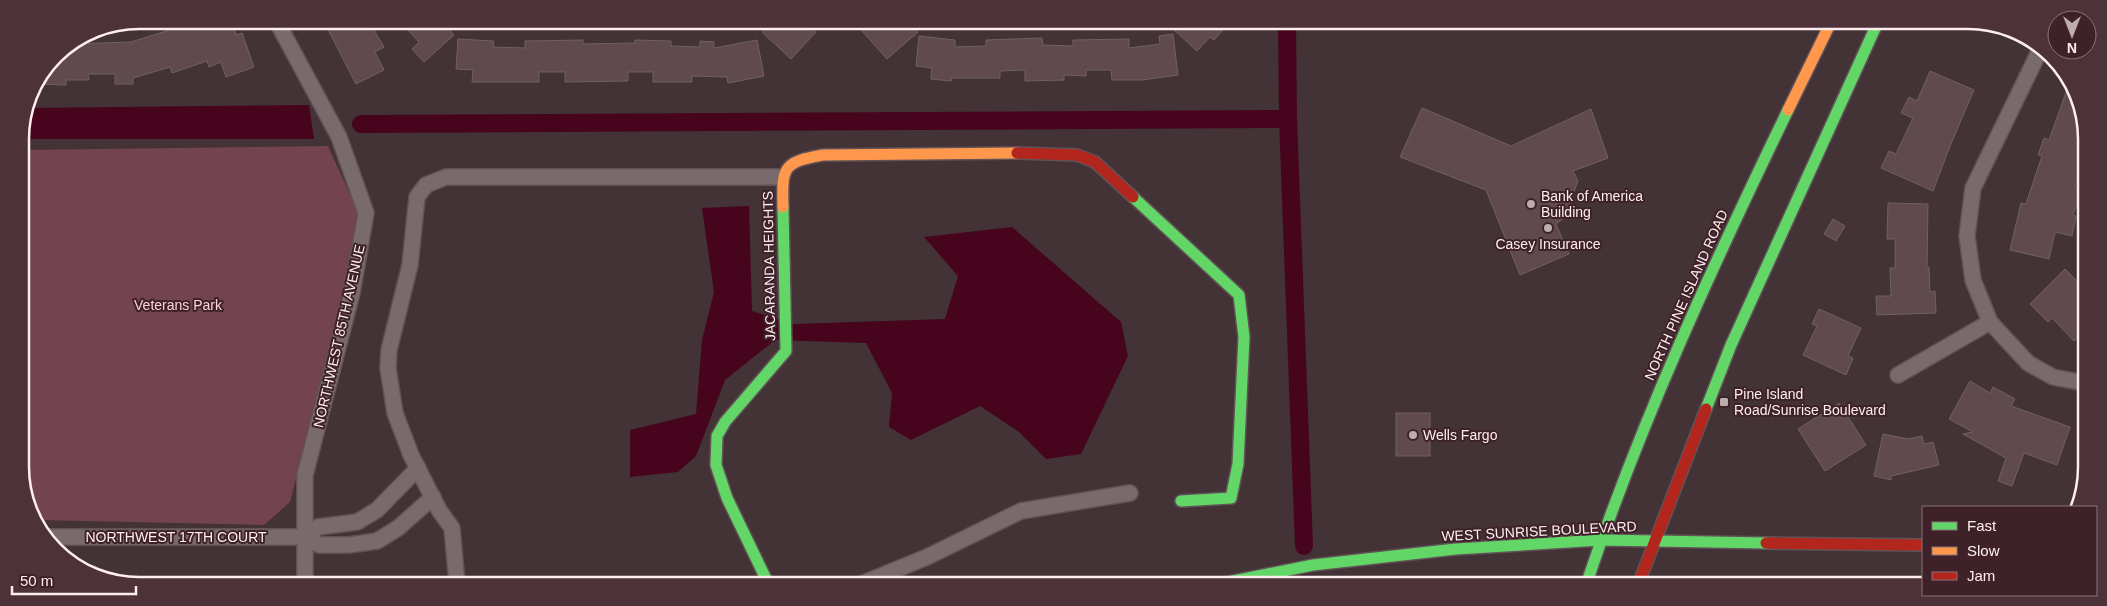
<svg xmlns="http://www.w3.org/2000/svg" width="2107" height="606" font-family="Helvetica,sans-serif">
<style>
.green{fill:#73444f}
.water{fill:#46051d}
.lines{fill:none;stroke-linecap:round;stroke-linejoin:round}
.canal{stroke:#46051d;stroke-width:18}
.building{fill:#604a4f;stroke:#6f6164}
.street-casing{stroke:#605255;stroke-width:18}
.fast-casing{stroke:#605255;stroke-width:14}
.slow-casing{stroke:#605255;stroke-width:14}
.jam-casing{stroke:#605255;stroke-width:14}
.street{stroke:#796b6d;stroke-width:15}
.fast{stroke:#63d668;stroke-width:11}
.slow{stroke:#ff974d;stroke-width:11}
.jam{stroke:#b3261e;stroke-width:11}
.poi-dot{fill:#bdadaf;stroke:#3f2229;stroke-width:2}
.labels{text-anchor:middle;stroke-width:4;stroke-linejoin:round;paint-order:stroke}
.poi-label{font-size:14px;fill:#feeef0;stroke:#3f2229;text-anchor:start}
.street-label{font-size:14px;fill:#feeef0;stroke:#3f2229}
.park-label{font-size:14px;fill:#ffd0d9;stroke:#3f2229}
.rim{fill:none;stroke:#feeef0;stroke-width:2.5}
</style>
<rect width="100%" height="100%" fill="#433336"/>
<!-- green -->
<polygon class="green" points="328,146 358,212 354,247 290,502 264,525 38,520 22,490 20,150"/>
<!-- water -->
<g class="water">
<polygon points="309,105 314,139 20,139 20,131 26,108"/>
<polygon points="749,206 752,311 794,324 945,319 958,276 924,237 1012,227 1121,322 1128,356 1081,454 1046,459 1019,432 980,406 911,440 889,427 892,393 866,343 775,340 725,380 696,456 678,472 630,477 630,430 696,414 702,340 714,292 702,208"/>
</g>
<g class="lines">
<!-- canal -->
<g class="canal">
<polyline points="1287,22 1288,119 1304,546"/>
<polyline points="361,124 1288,119"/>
</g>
</g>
<!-- building -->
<g class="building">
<polygon points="187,20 228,20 237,35 242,33 254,67 226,77 221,62 209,67 207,61 172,73 170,67 133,78 133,84 115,84 115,74 88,74 89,80 66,80 66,85 34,84 55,54 70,44 131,42 189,24"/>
<polygon points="323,20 368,20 384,47 375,52 384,70 356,84"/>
<polygon points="415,21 442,21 454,35 424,62 412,49 419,42 406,28"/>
<polygon points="772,21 804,21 816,32 791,59 762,32"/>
<polygon points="873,22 909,22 918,32 887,59 862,31"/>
<polygon points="1181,22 1230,22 1214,40 1210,37 1197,51 1174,30"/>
<polygon points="1173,34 1178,75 1142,80 1112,80 1111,70 1086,70 1086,76 1064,75 1064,80 1025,81 1025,70 1000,71 1000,78 952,78 951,81 931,79 932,68 916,66 919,36 955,40 955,47 986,46 986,40 1042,38 1043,45 1073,46 1073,40 1129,39 1129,48 1160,44 1159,36"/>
<polygon points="458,39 494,41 493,47 525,48 525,41 583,40 583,44 635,43 635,40 671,41 671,46 700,47 700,41 714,42 714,48 757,40 764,76 728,83 727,77 692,76 692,82 653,82 653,72 628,72 628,81 565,82 565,72 539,72 539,82 472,82 473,70 456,69"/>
<polygon points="1930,71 1974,90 1950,146 1933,191 1881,168 1889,151 1896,154 1913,118 1901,113 1909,97 1917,101"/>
<polygon points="2069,84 2085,116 2085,159 2075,186 2083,188 2073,215 2076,216 2072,236 2055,232 2049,259 2010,250 2021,203 2026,204 2042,156 2038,155 2044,138 2049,140"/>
<polygon points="1422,108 1511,146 1591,109 1608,158 1573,171 1578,181 1564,218 1556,224 1569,254 1520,275 1486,190 1400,157"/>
<polygon points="1888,203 1928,204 1927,267 1929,267 1930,292 1935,291 1936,313 1877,315 1876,296 1891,296 1890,268 1895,268 1895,239 1887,239"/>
<polygon points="1833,219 1845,226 1836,241 1824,234"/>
<polygon points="2065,269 2084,288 2084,331 2074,341 2052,318 2048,322 2030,304"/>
<polygon points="1819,309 1861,328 1848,356 1853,358 1846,375 1803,355 1817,326 1812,324"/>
<polygon points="1970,381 1990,393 1993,387 2015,399 2011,406 2070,427 2057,465 2024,453 2012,486 1998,481 2006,458 1963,434 1973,432 1949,419"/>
<polygon points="1839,403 1866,445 1825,471 1798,429"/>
<rect x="1396" y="413" width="34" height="43"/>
<polygon points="1883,434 1908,439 1922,436 1924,444 1933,442 1939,465 1891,476 1891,480 1874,476"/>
</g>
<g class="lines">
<!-- street casing -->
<g class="street-casing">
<g id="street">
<polyline points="276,20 339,137 366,213 352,293 305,475 305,582"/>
<polyline points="2040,50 1973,188 1967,236 1973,280 1990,322 2028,363 2053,377 2084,383"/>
<polyline points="1898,375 1990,322"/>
<polyline points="47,537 305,537"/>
<polyline points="305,537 319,545 349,545 377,541 398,528 433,497"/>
<polyline points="305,537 318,527 357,522 377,510 418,468"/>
<polyline points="457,583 452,528 439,510 411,455 395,413 388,368 389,350 410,265 417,197 426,185 446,177 782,177"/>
<polyline points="861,584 927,557 1021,511 1130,493"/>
</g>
</g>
<!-- fast casing -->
<g class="fast-casing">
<g id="fast">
<polyline points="1133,197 1239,295 1244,337 1238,464 1231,498 1181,501"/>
<polyline points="1706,409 1731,345 1877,24"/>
<polyline points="768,583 727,498 716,465 717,436 725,422 786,351 783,207"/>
<polyline points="1218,584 1313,565 1456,549 1601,540 1766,543"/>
<path d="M1586,585C1641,421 1713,265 1788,110"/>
</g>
</g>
<!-- slow casing -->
<g class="slow-casing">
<g id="slow">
<polyline points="1788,110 1830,24"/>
<path d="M783,207C782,168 782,162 823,155L1017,153"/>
</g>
</g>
<!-- jam casing -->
<g class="jam-casing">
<g id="jam">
<polyline points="1017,153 1077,155 1095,162 1133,197"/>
<polyline points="1766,543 1923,545"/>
<polyline points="1638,585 1706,409"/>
</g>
</g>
<!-- street -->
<use href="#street" class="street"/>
<!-- fast -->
<use href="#fast" class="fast"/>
<!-- slow -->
<use href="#slow" class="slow"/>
<!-- jam -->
<use href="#jam" class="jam"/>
</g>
<!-- markers -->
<g class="poi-dot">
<circle cx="1531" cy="204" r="5"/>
<circle cx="1548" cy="228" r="5"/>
<rect x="1719" y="397" width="10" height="10" rx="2.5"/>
<circle cx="1413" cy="435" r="5"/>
</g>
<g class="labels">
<!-- poi labels -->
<g class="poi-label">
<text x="1541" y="201">Bank of America<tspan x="1541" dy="16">Building</tspan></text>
<text x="1548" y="249" text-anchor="middle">Casey Insurance</text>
<text x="1734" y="399">Pine Island<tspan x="1734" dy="16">Road/Sunrise Boulevard</tspan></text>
<text x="1423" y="440">Wells Fargo</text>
</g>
<!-- street labels -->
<g class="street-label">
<text transform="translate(769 266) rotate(-91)" y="5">JACARANDA HEIGHTS</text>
<text transform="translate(1686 295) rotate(-66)" y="5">NORTH PINE ISLAND ROAD</text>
<text transform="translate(339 336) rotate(-77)" y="5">NORTHWEST 85TH AVENUE</text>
<text transform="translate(1539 531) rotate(-3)" y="5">WEST SUNRISE BOULEVARD</text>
<text x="176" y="542">NORTHWEST 17TH COURT</text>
</g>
<!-- park labels -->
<g class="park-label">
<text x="178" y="310">Veterans Park</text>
</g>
</g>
<!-- crop -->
<path d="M0 0H2107V606H0ZM139 29H1968A110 110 0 0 1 2078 139V467A110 110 0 0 1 1968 577H139A110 110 0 0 1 29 467V139A110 110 0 0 1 139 29Z" fill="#4e3239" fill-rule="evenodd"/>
<path class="rim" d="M139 29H1968A110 110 0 0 1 2078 139V467A110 110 0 0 1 1968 577H139A110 110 0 0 1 29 467V139A110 110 0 0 1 139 29Z"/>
<!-- legend -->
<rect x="1922" y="506" width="175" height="90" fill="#3f2229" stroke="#8b7479"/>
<rect x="1932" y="522" width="25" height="8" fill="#63d668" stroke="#8b7479"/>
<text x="1967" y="531" font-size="15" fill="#feeef0">Fast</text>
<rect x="1932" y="547" width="25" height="8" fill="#ff974d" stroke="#8b7479"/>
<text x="1967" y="556" font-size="15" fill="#feeef0">Slow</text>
<rect x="1932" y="572" width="25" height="8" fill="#b3261e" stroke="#8b7479"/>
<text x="1967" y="581" font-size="15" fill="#feeef0">Jam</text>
<!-- north arrow -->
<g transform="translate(2072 35) rotate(180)"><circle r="24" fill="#3f2229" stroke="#8b7479"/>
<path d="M0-4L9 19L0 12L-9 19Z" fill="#bdadaf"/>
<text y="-8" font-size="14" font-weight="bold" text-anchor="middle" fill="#feeef0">N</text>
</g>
<!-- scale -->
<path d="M12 586v8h124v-8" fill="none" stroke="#feeef0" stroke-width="2.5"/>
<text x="20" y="586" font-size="15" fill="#feeef0" stroke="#3f2229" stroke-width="4" paint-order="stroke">50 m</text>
</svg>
